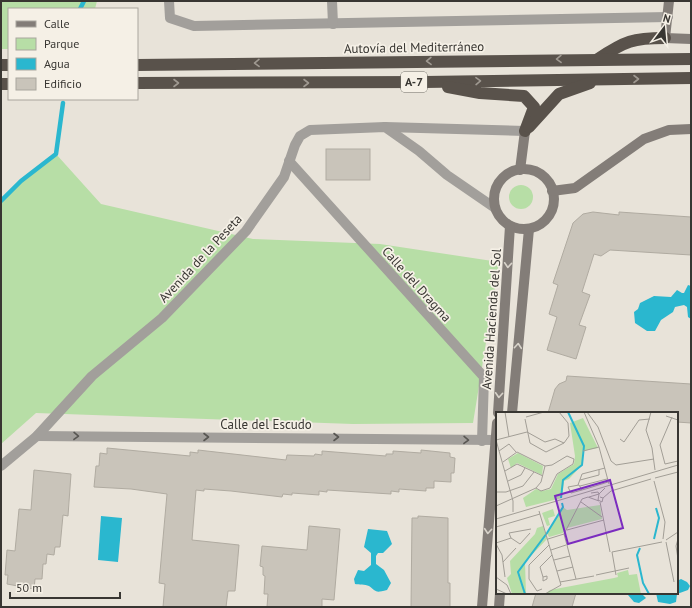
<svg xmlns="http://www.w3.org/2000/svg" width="692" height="608" font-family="'PT Sans',sans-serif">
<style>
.green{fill:#b7dea6}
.water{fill:#2ab7cf}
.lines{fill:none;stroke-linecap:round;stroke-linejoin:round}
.stream{stroke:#2ab7cf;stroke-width:4.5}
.building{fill:#c9c4ba;stroke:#b0aba1}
.street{stroke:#a29f9b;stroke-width:10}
.secondary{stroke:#837d78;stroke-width:10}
.highway{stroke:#59524b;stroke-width:12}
.oneway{stroke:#9f9991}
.oneway2{stroke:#d8d3ca}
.oneway3{stroke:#585652}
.labels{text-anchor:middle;stroke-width:3.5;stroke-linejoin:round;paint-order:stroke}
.shield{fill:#f5f0e6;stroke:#716e68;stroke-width:1}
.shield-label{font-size:12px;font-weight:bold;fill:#383632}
.street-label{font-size:13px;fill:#383632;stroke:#f5f0e6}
.inset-river{fill:none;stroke:#2ab7cf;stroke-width:2}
.inset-road{fill:none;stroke:#a29e96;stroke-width:1}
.view{fill:#7b2cbf;fill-opacity:0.15;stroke:#7b2cbf;stroke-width:2}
.inset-edge{fill:none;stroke:#383632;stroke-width:2}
</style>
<rect width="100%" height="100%" fill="#e8e3d9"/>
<!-- green -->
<g class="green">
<polygon points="1,1 97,1 95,9 9,9 9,49 1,49"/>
<polygon points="56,154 101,204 253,239 380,244 499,262 473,423 353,424 36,413 1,444 1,201 21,181"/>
<circle cx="521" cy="197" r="12"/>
</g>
<!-- water -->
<g class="water">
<polygon points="688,285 691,286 691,319 688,317 687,307 684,305 675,307 673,312 661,320 655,331 647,331 635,323 634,312 638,309 640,303 654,296 671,297 677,290 682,293 684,293"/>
<polygon points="101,516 122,518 118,562 98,560"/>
<path d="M368,529L387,531L392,544L383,553H378L376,556V564L384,570L391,583L387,590C375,593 377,592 369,586C365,584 359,585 355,584L354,579L358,570L364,571L371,565V553L364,547Z"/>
<polygon points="681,579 687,582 690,586 688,590 677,594 676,602 670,604 658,602 656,593 677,593 677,581"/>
<polygon points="628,593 641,593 646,598 639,603 634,602 628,595"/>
</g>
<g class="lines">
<!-- stream -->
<g class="stream">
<polyline points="80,9 84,1"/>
<polyline points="1,201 21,181 56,154 63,103"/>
</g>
</g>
<!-- building -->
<g class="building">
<rect x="326" y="149" width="44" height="31"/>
<polygon points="593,212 619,215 619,212 691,217 691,255 610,250 601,256 594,254 582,292 590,295 579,325 586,327 576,359 547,350 557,317 549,314 558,285 553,283 573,223 583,214"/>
<polygon points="567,376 691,384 691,423 677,422 677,413 548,413 555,389 559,384 566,381"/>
<polygon points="107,448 190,456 190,452 198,453 198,450 286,460 287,455 314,456 315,454 322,455 322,451 386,456 386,454 393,454 393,451 421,453 421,450 450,453 450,457 455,458 454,473 451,473 451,482 434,481 434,488 426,488 426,491 399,489 399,492 391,491 391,494 327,490 327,492 319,491 319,495 292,493 292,495 283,494 282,497 231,491 204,489 204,491 196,490 192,540 239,545 235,591 228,591 226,607 163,607 165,584 159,583 167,494 131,489 94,487 96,466 99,466 100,453 107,454"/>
<polygon points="34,470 71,474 68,516 63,515 60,547 55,547 54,555 47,554 46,564 43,564 42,579 35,579 34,589 7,584 8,575 5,575 7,550 15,551 19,509 31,510"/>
<polygon points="418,516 448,518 448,583 450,583 450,607 411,607 412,518 418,518"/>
<polygon points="309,526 340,529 334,600 322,599 322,607 267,607 268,594 264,594 265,576 263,575 263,567 260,566 262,546 307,550"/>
<polygon points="536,593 576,593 572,607 532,607"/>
</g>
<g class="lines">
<!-- street -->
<g class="street">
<polyline points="169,1 170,18 194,26 668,17"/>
<polyline points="332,1 333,24"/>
<polyline points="385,127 525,131"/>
<polyline points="289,161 484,377 482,441"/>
<polyline points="37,436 496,440"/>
<polyline points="1,466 37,436 92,376 162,318 246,231 284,177 295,145 300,136 310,130 385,127 419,151 447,175 495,208"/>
</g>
<!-- secondary -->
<g class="secondary">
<polyline points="669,1 665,38 691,39"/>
<circle cx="524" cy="199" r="30"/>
<polyline points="520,170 525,131"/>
<polyline points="552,191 575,188 644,139 669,130 691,129"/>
<polyline points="498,413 510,226"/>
<polyline points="512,413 529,229"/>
<polyline points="482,607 497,423"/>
<polyline points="499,607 500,593"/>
</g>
<!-- highway -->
<g class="highway">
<path d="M598,59C625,41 633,38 665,38"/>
<polyline points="1,65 9,65"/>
<polyline points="137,65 691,59"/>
<polyline points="137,83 425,82 691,78"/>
<polyline points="1,84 9,84"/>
<polyline points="448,87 480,93 524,96 534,107 525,131"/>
<polyline points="529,127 559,94 590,83"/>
</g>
</g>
<!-- one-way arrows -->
<defs><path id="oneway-chevron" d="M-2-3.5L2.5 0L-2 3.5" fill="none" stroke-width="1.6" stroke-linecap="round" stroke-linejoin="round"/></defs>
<g class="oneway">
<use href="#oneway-chevron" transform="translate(559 59) rotate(179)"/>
<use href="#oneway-chevron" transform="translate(429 61) rotate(179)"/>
<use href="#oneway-chevron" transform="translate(257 63) rotate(179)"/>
<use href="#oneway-chevron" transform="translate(636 79)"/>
<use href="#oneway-chevron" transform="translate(478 81) rotate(-1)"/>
<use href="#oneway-chevron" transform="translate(176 83)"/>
<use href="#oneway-chevron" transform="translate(306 83)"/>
</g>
<g class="oneway2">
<use href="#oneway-chevron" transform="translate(508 265) rotate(94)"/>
<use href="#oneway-chevron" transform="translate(518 346) rotate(-85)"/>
<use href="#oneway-chevron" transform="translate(499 395) rotate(94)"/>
<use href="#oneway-chevron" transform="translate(488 531) rotate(95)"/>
</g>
<g class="oneway3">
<use href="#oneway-chevron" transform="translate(76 436) rotate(1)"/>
<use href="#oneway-chevron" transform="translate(206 437)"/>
<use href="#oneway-chevron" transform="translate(336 437)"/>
<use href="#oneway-chevron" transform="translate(466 440) rotate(1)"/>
</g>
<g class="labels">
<!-- shield labels -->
<rect class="shield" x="401" y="72" width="26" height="20" rx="3"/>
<g class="shield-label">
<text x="414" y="86">A-7</text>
</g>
<!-- street labels -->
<g class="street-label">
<text transform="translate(414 47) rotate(-1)" y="5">Autovía del Mediterráneo</text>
<text transform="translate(200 258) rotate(-47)" y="5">Avenida de la Peseta</text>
<text transform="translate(417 284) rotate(48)" y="5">Calle del Dragma</text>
<text transform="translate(491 319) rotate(-86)" y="5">Avenida Hacienda del Sol</text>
<text x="266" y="429">Calle del Escudo</text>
</g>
</g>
<!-- overview -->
<g transform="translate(496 412)">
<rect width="182" height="182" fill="#e8e3d9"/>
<path d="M87,6L102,36L87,39L86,53L73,67L68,69L66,86L30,95L27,86L40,77L46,79L55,77L62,62L78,52L79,44L74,11ZM22,41L47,54L46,63L21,51L15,56L12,47ZM104,93L106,107L71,116L67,121L53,125L51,121L67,95L71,98ZM57,97L59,104L52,106L54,113L51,114L46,101ZM47,114L51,127L29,150L30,182H16L11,166L15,162L14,149L39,122L41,116ZM132,158L133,163L141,162L145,182H49L54,178L118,166L122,165L121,161Z" fill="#b7dea6"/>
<path class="inset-river" d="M65,86L67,68L86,53L88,34L72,0M158,127L163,106L160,96M144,136L141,143L147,171L153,182M29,182L22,160L51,121L67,95L66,91"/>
<path class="inset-road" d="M9,0L13,25M88,0L103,35L113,72M91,0L102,15L115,49L120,53L158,47M155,0L150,18L156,36L159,58M170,4L182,8M30,5L48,0M176,5L164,33L169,52L182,49M29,7L34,31L50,40L68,31L73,24L72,11L63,0M31,20L49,30L59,27L68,31M124,27L128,30L143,8L154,7M0,28L17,89V100M0,28L31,20M3,39L13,32L20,40M87,39L103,35M7,50L21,40L49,54M9,59L21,52L47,64M159,66L182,60M84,68L103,63V58M12,69L25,63L29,56M158,69L169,110L167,127M82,73L86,62L109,56M84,74L111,67M40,76L45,79L54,76L61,62L77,52L78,47L71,44L56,53L49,54M86,78L83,73L72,75L75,81L86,78L93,76L112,70M0,80H10L27,74L38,60M95,81L102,80L103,82L109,76M93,85L103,82L102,88L106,90L107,86L104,85M107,86L115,79L155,67M85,90L106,105M104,90L114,140M0,94L40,76L45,70L49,54M43,99L65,173L49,182M0,107L182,53M0,115L44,102M71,118L108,108M15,126L13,121L35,117M15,126L24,132L34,121M52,127L68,122M182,127L180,134L182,147M170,128L182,120M170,130L178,170M0,131L15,126M0,132L6,143L9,165M55,138L70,133M116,140L166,130M116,140L120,163M58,148L74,144M7,150L20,136M61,159L77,155M100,163L133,156M0,165L11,173L15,182M47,165V169L51,167V164L47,165L44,155L56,143M80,167L68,122L86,87L92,85L103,89M64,170L98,164M0,177L11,182M46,177L41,179L33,167V153L53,133"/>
<path class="view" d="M114,68L127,116L72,132L59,84Z"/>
<rect width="182" height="182" class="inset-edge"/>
</g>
<!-- border -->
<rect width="692" height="608" fill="none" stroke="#383632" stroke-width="4"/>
<!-- legend -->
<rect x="8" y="8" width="130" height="92" fill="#f5f0e6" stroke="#a9a69e"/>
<rect x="16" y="21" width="20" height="6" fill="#837d78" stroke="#a9a69e"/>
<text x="44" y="28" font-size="12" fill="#383632">Calle</text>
<rect x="16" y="38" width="20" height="12" fill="#b7dea6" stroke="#a9a69e"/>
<text x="44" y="48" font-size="12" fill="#383632">Parque</text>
<rect x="16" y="58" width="20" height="12" fill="#2ab7cf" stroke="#a9a69e"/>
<text x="44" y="68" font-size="12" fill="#383632">Agua</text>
<rect x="16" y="78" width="20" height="12" fill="#c9c4ba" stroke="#a9a69e"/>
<text x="44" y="88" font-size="12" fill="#383632">Edificio</text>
<!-- north arrow -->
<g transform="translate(664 28) rotate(16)" stroke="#f5f0e6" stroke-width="3" paint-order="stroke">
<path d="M0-3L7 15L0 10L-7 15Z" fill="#383632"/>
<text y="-6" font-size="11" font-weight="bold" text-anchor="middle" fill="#383632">N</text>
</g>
<!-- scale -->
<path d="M10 592v6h110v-6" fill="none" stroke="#383632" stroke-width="2"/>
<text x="16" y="592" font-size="12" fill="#383632" stroke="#f5f0e6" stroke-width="3" paint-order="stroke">50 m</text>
</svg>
